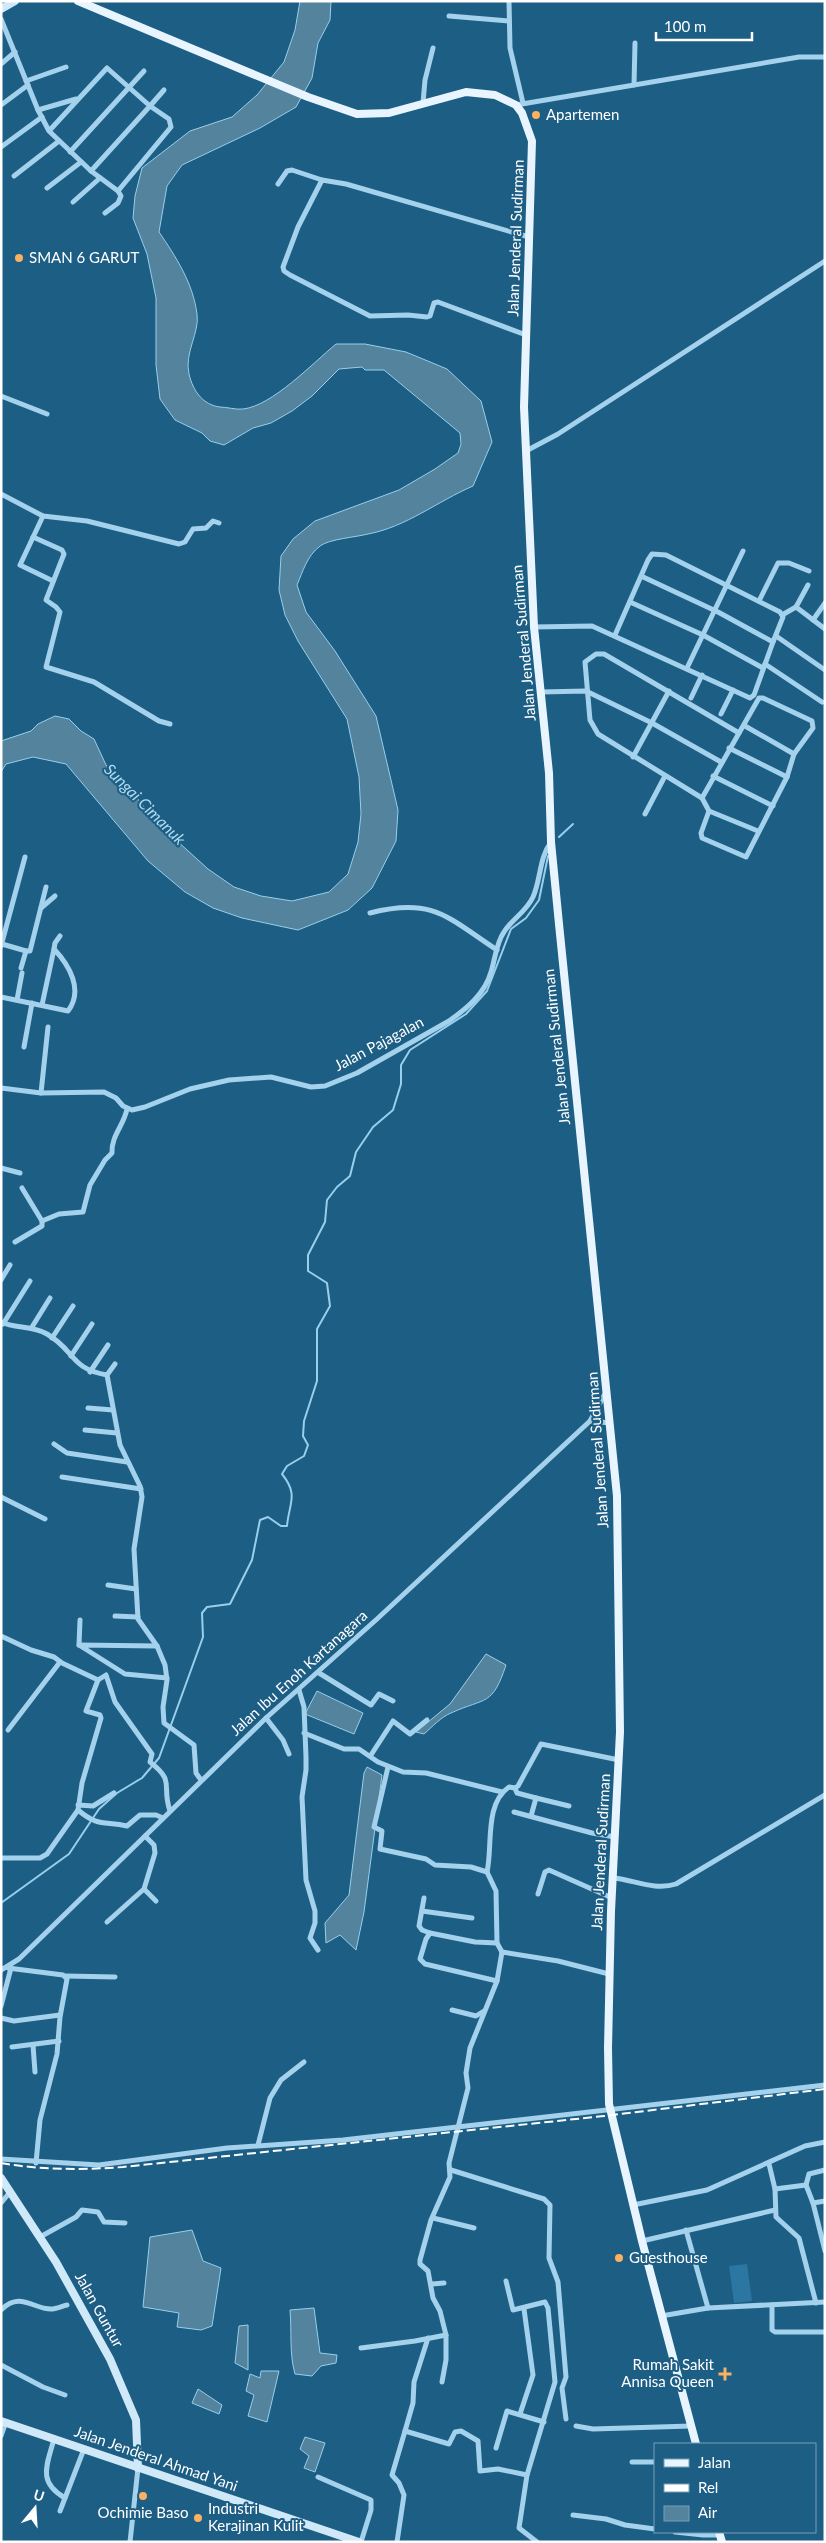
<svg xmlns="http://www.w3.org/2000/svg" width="826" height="2543" font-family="Lato,sans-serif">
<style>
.green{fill:#2c77a1}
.water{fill:#53839d;stroke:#97cfec}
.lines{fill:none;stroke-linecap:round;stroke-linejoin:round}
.stream{stroke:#97cfec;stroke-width:2}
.street{stroke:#a4d1eb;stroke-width:5}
.secondary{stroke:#cfe9f8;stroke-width:8}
.primary{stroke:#e8f5fe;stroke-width:8}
.rail{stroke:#fff;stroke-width:2;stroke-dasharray:9 4;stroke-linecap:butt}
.poi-dot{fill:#fbb162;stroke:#1d5e85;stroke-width:2}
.labels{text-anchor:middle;stroke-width:4;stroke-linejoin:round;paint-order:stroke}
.poi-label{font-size:15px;fill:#fff;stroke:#1d5e85;text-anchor:start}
.street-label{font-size:15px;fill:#fff;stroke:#1d5e85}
.water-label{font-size:16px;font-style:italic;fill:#afdaf2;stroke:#1d5e85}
</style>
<rect width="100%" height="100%" fill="#1d5e85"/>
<!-- green -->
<polygon class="green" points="747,2264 752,2301 734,2303 729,2266"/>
<!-- water -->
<g class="water">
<path d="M300,1H331L330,20L318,43L312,78L296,107L260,128L182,165L167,186L159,232C176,257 193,283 197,314C200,332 184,353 189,374C193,391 203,405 220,407C227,407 236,410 243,409C272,406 313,363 336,344H365L406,352L447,369L481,401L492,442L473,486C438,501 406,527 368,534C357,537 329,539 320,546C307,556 303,571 297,585L306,612L335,651L376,716L398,810L396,841L372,888L348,910L298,930L242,918L213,908L185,892L148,861L66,764L33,757L6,764L1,772V741L31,731L38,724L55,716L69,719L81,731L94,739L106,765L124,781L154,820L208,869L234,887L261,896L292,901L329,892L348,874L358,842L361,814L359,777L347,719L298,641L285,615L279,590L281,556L293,539L315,521L399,490L435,469L458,453L461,444L460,433L384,370H365L362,367L339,369L312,396L292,411L271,423L253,428L224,445L210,441L202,433L175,420L160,399L156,365V298L147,254L133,218L135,196L142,168L190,131L232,117L257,95L284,62L295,30Z"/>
<path d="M486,1654L506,1665C492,1707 486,1697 451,1713C441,1717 432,1727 424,1734L416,1732L450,1704Z"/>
<polygon points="317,1691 363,1713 354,1734 305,1714"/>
<polygon points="367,1767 382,1775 364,1912 356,1950 340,1935 326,1943 325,1923 349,1895 364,1773"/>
<polygon points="192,2230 203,2261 221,2268 212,2326 201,2330 177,2327 179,2313 143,2307 150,2237"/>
<path d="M314,2308L320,2353L337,2355L336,2363L321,2366L312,2376L295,2374C289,2353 292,2332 290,2310Z"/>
<polygon points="248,2325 248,2370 235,2363 239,2326"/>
<polygon points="261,2371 279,2371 267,2422 248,2416 254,2395 246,2391 250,2374 260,2378"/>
<polygon points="198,2389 222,2405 219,2414 192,2403"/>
<polygon points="305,2437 325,2443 315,2472 304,2468 309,2456 300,2449"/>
</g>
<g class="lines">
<!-- stream -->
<g class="stream">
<polyline points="559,837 573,824"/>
<path d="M1,1903L69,1854L99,1809L117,1793L142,1778L159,1758L203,1637L202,1613L207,1607L230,1604L252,1560L260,1520L268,1517L281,1526H287C289,1503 299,1495 282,1474L287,1466L304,1456L308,1445L303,1436L304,1421L317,1381V1329L330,1306L327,1283L308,1271V1255L325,1222L327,1200L337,1187L350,1176L356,1152L373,1127L393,1110L401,1084V1065L410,1050L466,1014L487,991L511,929L526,918L539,900L548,856"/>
</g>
<!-- street -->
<g class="street">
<polyline points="509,1 510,48 523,103"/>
<polyline points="449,16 509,21"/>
<polyline points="1,19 38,110 49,131 91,171 150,106 107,68 49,131"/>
<polyline points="1,64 15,52"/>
<polyline points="26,81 66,67"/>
<polyline points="634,85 635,43"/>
<polyline points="423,103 425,80 433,48"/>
<polyline points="1,105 28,85"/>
<polyline points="516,105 799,57 825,57"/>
<polyline points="38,110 76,99"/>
<polyline points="1,147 42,117"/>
<polyline points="70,152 144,71"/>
<polyline points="91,171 118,191 171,127 169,119 150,106 164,90"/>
<polyline points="14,176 59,141"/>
<polyline points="278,184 287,171 292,170 322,180"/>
<polyline points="47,188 81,162"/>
<polyline points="73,202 100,178"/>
<polyline points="105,213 118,203 121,196 118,191"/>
<polyline points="526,335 438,302 434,303 430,316 427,317 408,315 370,316 290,275 284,271 283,267 298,227 322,180 346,184 529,237"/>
<polyline points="1,396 47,414"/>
<polyline points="526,451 558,434 825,261"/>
<polyline points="1,494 43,516 87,521 179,544 185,542 193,529 206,528 213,521 219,523"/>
<polyline points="43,516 20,565 53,581"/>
<polyline points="33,537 62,550 64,554 46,600 56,607 60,612 46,667 94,682 159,721 170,724"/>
<polyline points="759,601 778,563 789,563 809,571"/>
<polyline points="630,602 703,635 763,668"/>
<polyline points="796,607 825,629"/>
<polyline points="782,615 796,607 808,585"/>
<polyline points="813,620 825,603"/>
<polyline points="534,627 592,626 750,698 754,695 773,642"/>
<polyline points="615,635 648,560 652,554 666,555 780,612 783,617 773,642 718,612 641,576"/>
<polyline points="776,636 825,670"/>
<polyline points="765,664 822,702"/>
<polyline points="687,668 743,551"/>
<polyline points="541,692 586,691 652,723 721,762"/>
<polyline points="691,698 702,675"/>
<polyline points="721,714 733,690"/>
<polyline points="745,726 794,754"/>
<polyline points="739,733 604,654 596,654 585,662 590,720 598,734 702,798 709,811 758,831"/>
<polyline points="729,748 787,777"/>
<polyline points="633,757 669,691"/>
<polyline points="713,776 773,806"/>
<polyline points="702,798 759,698 763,698 812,721 813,728 794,754 787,777 746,857 702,838 701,833 709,811"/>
<polyline points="645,814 665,776"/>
<polyline points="41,908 55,896"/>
<path d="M370,913C433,897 447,917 497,950"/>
<polyline points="2,944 26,951 21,968"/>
<polyline points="1,946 25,857"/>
<polyline points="54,949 55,943 60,936"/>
<polyline points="26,951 30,951 46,887"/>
<path d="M1,997L68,1011C84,990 69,965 54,949L42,1005"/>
<polyline points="17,1000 22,973"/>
<polyline points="24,1047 32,1003"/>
<path d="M1,1088L41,1093L104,1092L116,1098L123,1106L132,1110L145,1107L190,1089L229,1080L271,1077L311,1087L325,1086L357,1073L449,1021C466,1009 485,994 491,972C495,960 496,943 504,932C512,919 526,912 533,897C541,879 539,858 551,842"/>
<polyline points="41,1093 48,1027"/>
<polyline points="1,1168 20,1173"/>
<path d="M22,1188L42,1221L59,1214L83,1212L90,1185L105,1160L112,1153C111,1136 124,1125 127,1109"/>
<polyline points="15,1242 42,1226 42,1221"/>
<polyline points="1,1280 10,1265"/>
<path d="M1,1322C15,1329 32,1325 47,1334C75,1350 70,1369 107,1375L120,1445L140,1486L142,1497L134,1549L138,1619L157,1646L165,1665L167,1680L163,1707L164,1723L194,1745L196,1773L201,1780"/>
<polyline points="3,1324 30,1281"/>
<polyline points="32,1327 50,1298"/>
<polyline points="52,1338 73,1306"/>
<polyline points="71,1356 92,1324"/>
<polyline points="90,1372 108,1345"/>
<polyline points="107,1375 115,1364"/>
<polyline points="88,1408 113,1410"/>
<polyline points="590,1421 610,1423"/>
<polyline points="85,1430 117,1433"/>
<polyline points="54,1444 67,1453 127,1462"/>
<polyline points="62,1477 141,1489"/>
<polyline points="1,1497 45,1519"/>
<polyline points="108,1585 136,1589"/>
<polyline points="115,1616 138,1617"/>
<path d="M1,1636L31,1650L54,1657L62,1663L98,1680L106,1675L115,1702L152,1754L150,1762C176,1782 161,1785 170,1811"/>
<polyline points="79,1645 80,1620"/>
<polyline points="157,1646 79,1645 125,1674 167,1678"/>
<polyline points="319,1673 371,1705 379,1694 393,1701"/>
<path d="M98,1680L86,1711L100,1715L101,1718L82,1783L78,1810C98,1827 104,1821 127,1826L140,1815H156L163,1818"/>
<polyline points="299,1690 304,1707 306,1757 306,1770 302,1797 306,1880 315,1911 315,1923 310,1938 318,1950"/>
<polyline points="266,1718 283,1740 289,1754"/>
<polyline points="8,1730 60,1662"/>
<polyline points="304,1733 344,1749 359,1749 378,1762 403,1772 426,1773 502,1792"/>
<polyline points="371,1755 393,1721 410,1734 427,1720"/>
<polyline points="388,1767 374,1827 382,1831 380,1849 426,1859 435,1865 471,1867 487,1872"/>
<polyline points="515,1788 517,1793 536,1798"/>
<polyline points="78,1805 93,1806 114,1793"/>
<polyline points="514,1812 592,1833 615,1837"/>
<polyline points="531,1816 536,1798 569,1806"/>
<polyline points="1,1858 40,1858 47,1854 78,1810"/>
<path d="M614,1878C634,1880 655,1891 676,1884L825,1795"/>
<polyline points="144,1889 156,1901"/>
<polyline points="538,1894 545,1872 549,1870 612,1898"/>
<polyline points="424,1898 419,1926 422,1930 430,1933"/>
<polyline points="422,1911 472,1918"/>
<polyline points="107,1922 144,1889 155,1853 154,1845 145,1836"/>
<path d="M502,1952L497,1943L496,1891L487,1872C493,1846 484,1804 509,1787L515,1788L518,1786L541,1744L619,1760"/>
<polyline points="8,1968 63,1975 67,1979 60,2017 57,2054 40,2120 36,2163"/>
<polyline points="1,1970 19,1959 266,1718 377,1619 590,1421 606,1392"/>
<polyline points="66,1976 115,1977"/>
<polyline points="497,1981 425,1964 420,1959 426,1939 430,1933 475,1942 497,1943"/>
<polyline points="1,2006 11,1968"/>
<polyline points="452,2010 476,2016 484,2011"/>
<polyline points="1,2018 14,2021 60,2015"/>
<polyline points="33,2045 35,2072"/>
<polyline points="12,2047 59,2041"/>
<polyline points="258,2145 270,2098 281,2080 304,2062"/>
<polyline points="1,2159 99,2165 227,2148 343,2140 825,2085"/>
<polyline points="769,2164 775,2189 776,2217 799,2238 816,2303"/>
<polyline points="451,2170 544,2199 550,2205 549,2258 558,2282 566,2377 562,2388 566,2419"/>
<polyline points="825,2170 809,2174 806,2185 813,2203 825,2251"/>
<polyline points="775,2189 806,2185"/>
<polyline points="1,2203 11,2191"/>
<polyline points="813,2203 825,2201"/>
<polyline points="633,2205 707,2190 805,2146 825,2142"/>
<polyline points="433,2218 474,2228"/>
<polyline points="686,2230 708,2308"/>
<polyline points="40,2237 76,2217 82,2210 98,2212 104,2222 125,2223"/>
<polyline points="642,2241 775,2210"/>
<polyline points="506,2281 513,2310 545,2302 548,2308 555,2382 527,2475 519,2528 537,2542"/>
<polyline points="432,2284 444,2283"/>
<polyline points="772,2305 772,2330 775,2332 825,2332"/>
<path d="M1,2310C20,2291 33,2309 51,2309C56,2309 62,2306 67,2305"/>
<polyline points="661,2316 708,2308 825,2302"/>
<polyline points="361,2348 415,2341 446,2335"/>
<polyline points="1,2365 43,2387 65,2395"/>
<polyline points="442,2382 446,2360 446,2335 440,2311 433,2298 428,2271 420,2264 420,2260 431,2220 450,2177 449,2163 468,2088 466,2073 470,2048 497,1981 502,1952 558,1961 609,1974"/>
<polyline points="520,2414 533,2375 524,2309"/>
<polyline points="576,2426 593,2429 691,2426"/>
<polyline points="405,2431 413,2403 414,2382 428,2338"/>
<polyline points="1,2436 6,2422"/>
<path d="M54,2439C47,2465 37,2482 65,2498"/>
<polyline points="496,2448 507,2411 544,2422"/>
<polyline points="632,2462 655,2462"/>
<polyline points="318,2477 371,2500 371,2510 361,2542"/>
<polyline points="60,2511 84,2449"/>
<polyline points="573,2515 606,2519 625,2525 655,2529"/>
<polyline points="675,2532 703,2535 720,2535"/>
<polyline points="130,2542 138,2468"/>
<polyline points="397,2542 404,2495 399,2483 392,2475 405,2431 449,2444 455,2432 461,2431 478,2441 480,2471 498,2469 527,2475"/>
</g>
<!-- secondary -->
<g class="secondary">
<polyline points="1,9 15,1"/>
<polyline points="1,2178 56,2262 110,2359 136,2420 138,2468"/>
<polyline points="1,2421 359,2542"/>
</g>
<!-- primary -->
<g class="primary">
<polyline points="78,1 308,97 357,114 389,113 466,92 495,95 516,105 522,113 532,141 524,407 534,627 549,773 551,842 559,924 617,1496 620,1732 611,1911 608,2048 609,2104 642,2241 696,2444"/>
<polyline points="719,2532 722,2542"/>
</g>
<!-- rail -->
<path class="rail" d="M1,2163C41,2170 82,2170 123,2167L604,2116L825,2089"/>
</g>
<!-- markers -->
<g class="poi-dot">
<circle cx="536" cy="115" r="5"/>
<circle cx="19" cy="258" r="5"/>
<circle cx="619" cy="2258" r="5"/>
<path d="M722.5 2366.5h5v5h5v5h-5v5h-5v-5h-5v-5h5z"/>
<circle cx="143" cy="2496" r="5"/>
<circle cx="198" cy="2518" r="5"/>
</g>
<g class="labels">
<!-- poi labels -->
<g class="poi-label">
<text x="546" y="120">Apartemen</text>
<text x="29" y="263">SMAN 6 GARUT</text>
<text x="629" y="2263">Guesthouse</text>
<text x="714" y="2370" text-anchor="end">Rumah Sakit<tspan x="714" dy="17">Annisa Queen</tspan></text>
<text x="208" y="2514">Industri<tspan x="208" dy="17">Kerajinan Kulit</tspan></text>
<text x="143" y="2518" text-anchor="middle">Ochimie Baso</text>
</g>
<!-- street labels -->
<g class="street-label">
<text transform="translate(516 238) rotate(-88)" y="5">Jalan Jenderal Sudirman</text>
<text transform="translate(524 643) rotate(-95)" y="5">Jalan Jenderal Sudirman</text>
<text transform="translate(379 1044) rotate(-28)" y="5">Jalan Pajagalan</text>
<text transform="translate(557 1047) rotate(-96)" y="5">Jalan Jenderal Sudirman</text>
<text transform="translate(598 1450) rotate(-94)" y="5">Jalan Jenderal Sudirman</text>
<text transform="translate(299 1673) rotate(-42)" y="5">Jalan Ibu Enoh Kartanagara</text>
<text transform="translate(601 1852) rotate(-87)" y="5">Jalan Jenderal Sudirman</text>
<text transform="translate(99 2310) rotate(61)" y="5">Jalan Guntur</text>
<text transform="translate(156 2459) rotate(19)" y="5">Jalan Jenderal Ahmad Yani</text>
</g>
<!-- water labels -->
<g class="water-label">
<text transform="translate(145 804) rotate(45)" y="6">Sungai Cimanuk</text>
</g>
</g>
<!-- border -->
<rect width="826" height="2543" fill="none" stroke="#ffffff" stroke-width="5"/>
<!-- legend -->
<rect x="654" y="2443" width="162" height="90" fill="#1d5e85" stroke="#779eb6"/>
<rect x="664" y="2459" width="25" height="8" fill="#e8f5fe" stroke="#779eb6"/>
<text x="698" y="2468" font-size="15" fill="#ffffff">Jalan</text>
<rect x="664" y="2484" width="25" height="8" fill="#ffffff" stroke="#779eb6"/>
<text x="698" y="2493" font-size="15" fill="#ffffff">Rel</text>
<rect x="664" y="2506" width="25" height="15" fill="#53839d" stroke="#779eb6"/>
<text x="698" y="2518" font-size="15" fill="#ffffff">Air</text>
<!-- north arrow -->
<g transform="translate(35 2508) rotate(18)" stroke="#1d5e85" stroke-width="4" paint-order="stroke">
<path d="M0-4L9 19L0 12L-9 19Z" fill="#ffffff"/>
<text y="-8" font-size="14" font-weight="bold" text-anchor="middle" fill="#ffffff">U</text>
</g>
<!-- scale -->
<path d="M656 32v8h96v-8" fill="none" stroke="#ffffff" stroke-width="2.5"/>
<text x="664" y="32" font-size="15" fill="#ffffff" stroke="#1d5e85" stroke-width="4" paint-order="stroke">100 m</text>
</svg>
